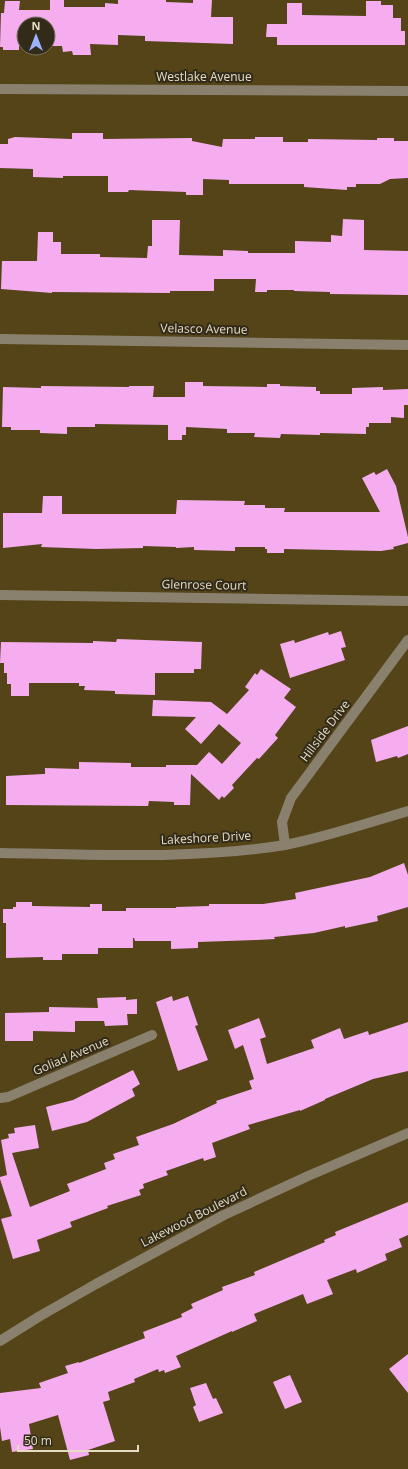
<svg xmlns="http://www.w3.org/2000/svg" width="408" height="1469" font-family="'Open Sans',sans-serif">
<style>
.building{fill:#f5adf0}
.lines{fill:none;stroke-linecap:round;stroke-linejoin:round}
.minor{stroke:#89816e;stroke-width:10}
.labels{text-anchor:middle;stroke-width:4;stroke-linejoin:round;paint-order:stroke}
.street-label{font-size:12px;fill:#e5dcc4;stroke:#322b19}
</style>
<rect width="100%" height="100%" fill="#544417"/>
<!-- building -->
<g class="building">
<polygon points="50,0 64,0 64,7 105,7 105,3 118,4 118,0 166,0 166,2 193,3 193,0 212,0 211,17 233,17 233,44 145,41 145,36 118,35 118,45 90,44 91,55 73,55 72,51 63,52 62,46 50,46 50,24 24,24 24,46 19,46 19,50 3,50 3,47 0,47 1,13 4,13 5,1 20,1 19,10 50,10"/>
<polygon points="366,1 381,1 381,5 393,5 393,18 401,18 401,31 405,31 405,45 277,45 277,37 266,37 267,24 287,24 287,3 302,3 302,15 366,16"/>
<polygon points="72,133 103,133 103,139 192,138 192,141 222,147 223,139 255,139 255,137 283,137 283,142 308,142 308,139 377,140 377,138 394,138 394,141 408,141 408,178 390,179 380,184 356,184 356,187 347,187 347,190 304,187 304,184 229,184 229,180 203,179 203,195 186,195 186,192 129,190 128,192 108,192 108,176 63,176 63,178 33,177 33,169 0,168 0,144 8,144 8,139 15,137 72,139"/>
<polygon points="343,219 364,220 364,250 408,251 408,295 330,294 330,292 294,291 294,290 267,290 267,292 255,292 256,279 214,279 214,291 170,291 170,293 52,292 52,293 1,289 2,261 37,261 38,232 53,232 53,242 61,242 61,254 100,254 100,257 147,258 148,246 152,246 152,220 180,220 179,255 223,256 223,250 248,251 248,253 295,253 295,241 331,242 331,235 342,236"/>
<polygon points="185,382 203,382 203,386 267,387 267,384 280,384 280,386 316,387 316,391 320,391 320,394 352,394 352,388 383,387 383,390 408,389 408,405 404,405 404,418 391,417 391,423 369,423 369,427 366,427 366,434 320,433 320,435 281,434 280,438 254,437 255,433 227,433 227,429 186,427 186,435 182,435 182,440 168,440 168,425 95,424 95,427 67,427 67,434 40,433 40,430 11,430 11,427 2,427 3,387 41,388 41,386 129,387 129,386 154,386 153,397 185,397"/>
<polygon points="387,469 396,486 408,537 408,543 393,547 394,549 381,551 284,549 284,553 267,553 267,549 265,549 265,547 235,547 235,551 194,550 194,547 176,548 176,547 143,546 143,548 96,549 41,547 42,544 3,548 3,513 42,513 43,496 62,496 62,514 176,514 177,500 245,501 244,505 265,505 265,508 285,508 284,512 380,512 362,478 374,472 376,475"/>
<polygon points="341,631 346,647 341,648 345,660 290,678 280,644 294,640 295,643 328,632 329,635"/>
<polygon points="117,639 202,642 201,669 194,669 194,673 155,673 155,695 115,694 115,691 84,690 85,686 79,686 79,683 29,683 29,696 11,696 11,684 7,684 7,673 4,673 4,663 0,663 1,642 93,643 93,641 116,642"/>
<polygon points="261,669 291,689 284,698 296,707 275,735 278,738 259,759 257,758 232,785 234,788 224,798 222,796 219,800 191,774 190,805 174,805 174,802 149,801 148,806 6,805 6,776 43,774 45,774 45,768 79,769 79,762 131,763 131,767 166,767 166,765 197,765 209,752 222,764 241,743 219,724 201,744 185,729 196,717 152,716 153,700 211,702 227,714 249,690 245,687 255,673 257,675"/>
<polygon points="408,726 408,754 398,758 397,756 376,762 371,740"/>
<polygon points="404,863 408,875 408,907 377,916 378,921 345,928 345,926 314,933 274,937 275,939 257,940 198,942 198,948 171,949 171,941 135,941 134,938 133,938 133,948 98,948 98,954 62,954 62,960 43,960 43,957 6,958 6,923 3,923 3,909 13,909 13,907 16,907 16,902 32,902 32,906 90,907 90,904 102,904 102,911 126,911 126,908 176,908 176,907 209,906 209,904 263,904 296,899 295,893 370,877"/>
<polygon points="172,996 173,1001 188,996 198,1025 195,1026 208,1060 178,1071 156,1002"/>
<polygon points="126,997 126,1000 137,999 137,1014 127,1014 128,1025 105,1026 104,1021 75,1021 75,1032 33,1031 33,1041 5,1041 5,1013 49,1012 49,1007 98,1008 97,998"/>
<polygon points="259,1018 266,1037 260,1039 267,1064 314,1048 311,1040 340,1028 344,1039 368,1031 369,1035 408,1022 408,1071 373,1079 325,1099 325,1100 300,1111 300,1110 248,1125 250,1129 212,1143 216,1157 204,1161 203,1158 166,1171 168,1175 143,1184 144,1188 139,1190 141,1195 107,1206 108,1208 70,1222 72,1227 37,1240 40,1251 13,1259 1,1219 12,1216 0,1179 0,1177 7,1175 1,1140 9,1138 8,1134 15,1133 14,1128 35,1125 39,1148 12,1153 30,1207 70,1191 67,1184 106,1169 104,1163 115,1159 113,1154 139,1145 136,1137 173,1124 217,1103 216,1101 252,1089 249,1081 254,1079 243,1045 235,1049 228,1030"/>
<polygon points="133,1070 140,1084 132,1089 135,1096 87,1122 52,1131 46,1107 73,1100"/>
<polygon points="408,1202 408,1235 399,1239 402,1247 385,1254 387,1260 357,1273 356,1269 327,1280 333,1294 307,1304 303,1294 254,1314 257,1321 232,1332 232,1331 176,1356 181,1367 165,1373 164,1370 159,1372 158,1369 134,1379 135,1382 108,1392 110,1400 103,1402 115,1441 88,1450 89,1455 70,1460 58,1415 29,1424 33,1449 12,1452 10,1439 2,1441 0,1427 0,1393 41,1388 39,1383 68,1373 65,1366 79,1362 79,1363 145,1338 143,1332 182,1317 181,1314 193,1308 191,1304 223,1290 222,1287 255,1275 254,1272 325,1242 324,1240 336,1235 335,1232"/>
<polygon points="408,1354 408,1393 389,1369"/>
<polygon points="290,1375 302,1402 285,1409 273,1382"/>
<polygon points="206,1383 213,1399 216,1398 223,1413 199,1422 193,1407 196,1405 190,1388"/>
</g>
<g class="lines">
<!-- minor -->
<g class="minor">
<polyline points="0,89 408,91"/>
<polyline points="0,339 408,345"/>
<polyline points="0,595 408,601"/>
<polyline points="285,845 282,822 291,798 408,640"/>
<path d="M0,853C92,854 194,860 285,845C327,837 367,823 408,811"/>
<polyline points="0,1098 8,1097 152,1035"/>
<polyline points="0,1341 40,1316 96,1284 224,1215 308,1176 408,1133"/>
</g>
</g>
<g class="labels">
<!-- street labels -->
<g class="street-label">
<text x="204" y="81">Westlake Avenue</text>
<text transform="translate(204 329) rotate(1)" y="4">Velasco Avenue</text>
<text transform="translate(204 585) rotate(1)" y="4">Glenrose Court</text>
<text transform="translate(325 731) rotate(-53)" y="4">Hillside Drive</text>
<text transform="translate(206 838) rotate(-3)" y="4">Lakeshore Drive</text>
<text transform="translate(71 1056) rotate(-23)" y="4">Goliad Avenue</text>
<text transform="translate(194 1217) rotate(-27)" y="4">Lakewood Boulevard</text>
</g>
</g>
<!-- north arrow -->
<g transform="translate(36 36)"><circle r="19" fill="#322b19" stroke="#7a725d"/>
<path d="M0-3L7 15L0 10L-7 15Z" fill="#9bb4fd"/>
<text y="-6" font-size="11" font-weight="bold" text-anchor="middle" fill="#e5dcc4">N</text>
</g>
<!-- scale -->
<path d="M18 1445v6h120v-6" fill="none" stroke="#e5dcc4" stroke-width="2"/>
<text x="24" y="1445" font-size="12" fill="#e5dcc4" stroke="#322b19" stroke-width="3" paint-order="stroke">50 m</text>
</svg>
